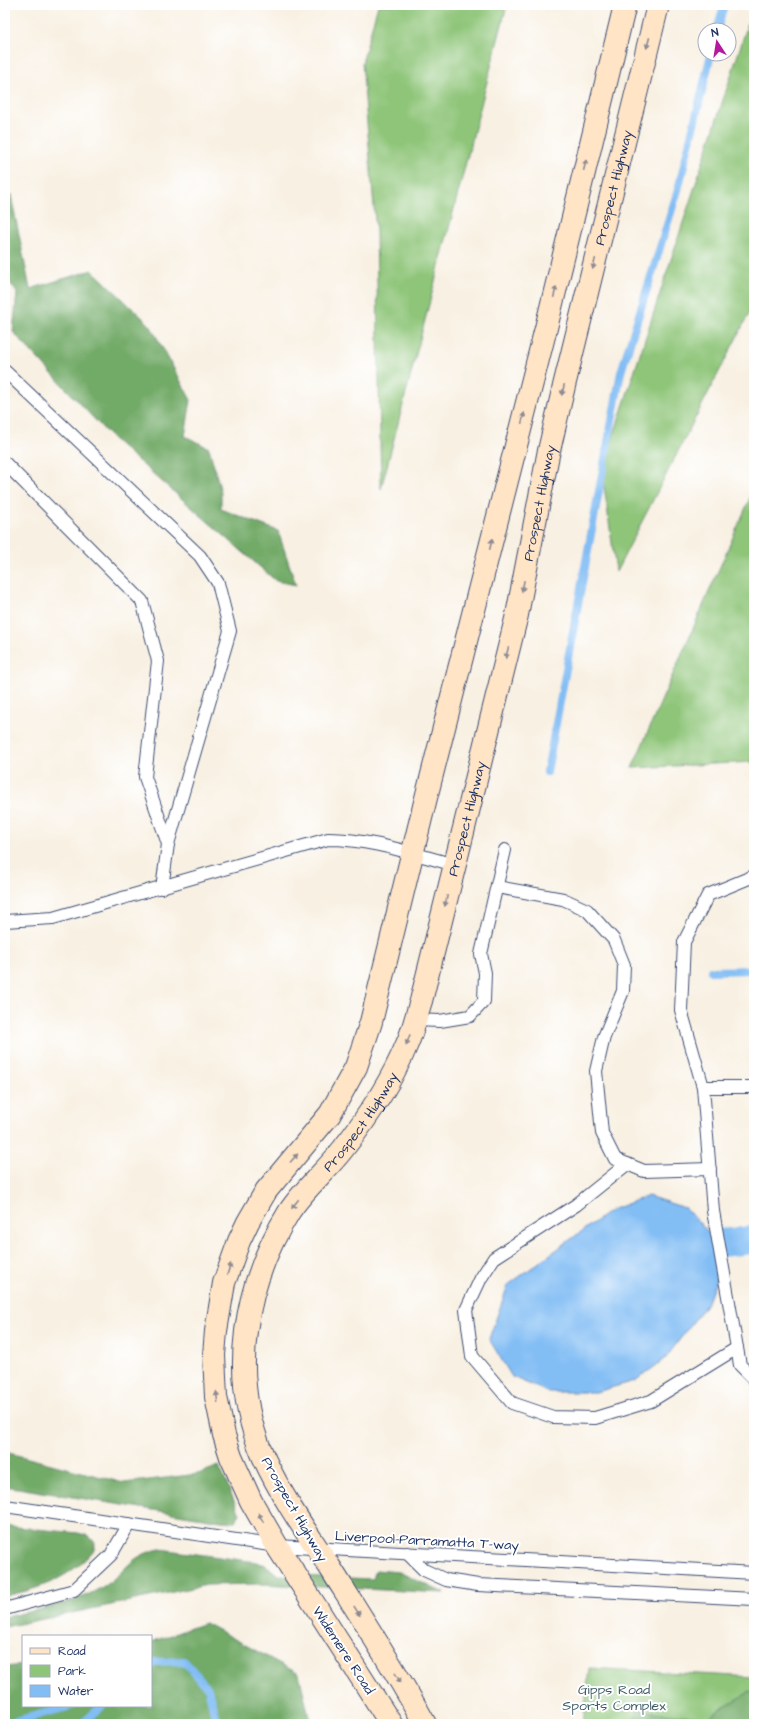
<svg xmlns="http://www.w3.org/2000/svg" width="759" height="1729" font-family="'Architects Daughter',sans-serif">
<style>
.green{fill:#8ec578;stroke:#547a6b}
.forest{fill:#72aa68;stroke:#466c63}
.water{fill:#82bdf4;stroke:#4e76a9}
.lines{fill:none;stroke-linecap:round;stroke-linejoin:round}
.stream{stroke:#82bdf4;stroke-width:8}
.canal{stroke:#82bdf4;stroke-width:28}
.lane-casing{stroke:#3c4c72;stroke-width:14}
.secondary-casing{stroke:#3c4c72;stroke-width:24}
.lane{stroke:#fff;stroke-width:12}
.secondary{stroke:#ffe4c6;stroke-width:22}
.oneway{fill:#8d8a92}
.labels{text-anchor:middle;stroke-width:4;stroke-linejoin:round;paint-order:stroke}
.street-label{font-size:14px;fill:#1b2f5e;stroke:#fff}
.park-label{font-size:14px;fill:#3e5c66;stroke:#fff}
</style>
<rect width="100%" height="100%" fill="#fff"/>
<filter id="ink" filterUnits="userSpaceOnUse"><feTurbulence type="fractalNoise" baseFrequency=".025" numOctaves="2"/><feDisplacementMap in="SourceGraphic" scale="8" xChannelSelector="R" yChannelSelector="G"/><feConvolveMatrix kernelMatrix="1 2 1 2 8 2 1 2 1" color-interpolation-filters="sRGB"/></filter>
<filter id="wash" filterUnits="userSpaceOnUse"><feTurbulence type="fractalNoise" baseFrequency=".012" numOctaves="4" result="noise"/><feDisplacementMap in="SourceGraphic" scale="16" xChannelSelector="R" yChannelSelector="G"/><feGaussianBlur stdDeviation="0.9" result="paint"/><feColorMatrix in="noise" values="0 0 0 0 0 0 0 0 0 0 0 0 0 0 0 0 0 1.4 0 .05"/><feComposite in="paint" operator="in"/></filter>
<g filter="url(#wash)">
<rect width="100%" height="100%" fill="#f8f0e2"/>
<!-- green -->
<g class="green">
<polygon points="378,5 507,5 381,489 376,231 362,63"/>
<polygon points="754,5 754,304 616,572 602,471"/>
<polygon points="754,489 754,762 632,768"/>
<polygon points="589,1668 754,1677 754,1724 583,1724"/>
</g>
<!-- forest -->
<g class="forest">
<polygon points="5,192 11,195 30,289 92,270 150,325 191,400 185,436 209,448 221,492 221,509 278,531 296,585 276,581 112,438 13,332 17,293 5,276"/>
<polygon points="5,1452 124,1483 198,1474 219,1466 240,1514 234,1522 221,1521 5,1486"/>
<path d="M5,1526L78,1533L89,1536L95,1543L94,1550C70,1578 40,1589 5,1596Z"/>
<path d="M160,1549L256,1562L266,1565L278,1575L373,1579L376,1570L399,1572L444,1593L260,1584L207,1585L5,1627V1617C39,1609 77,1604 107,1584C128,1569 131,1555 160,1549Z"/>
<polygon points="205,1623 299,1674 311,1724 5,1724 5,1667 23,1665 23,1706 151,1706 151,1642"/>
<polygon points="749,1692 754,1694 754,1724 633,1724 636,1710 707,1718"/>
</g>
<!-- water -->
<polygon class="water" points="648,1196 685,1208 719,1243 718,1275 708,1302 665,1359 635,1381 596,1392 548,1392 512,1377 489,1339 508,1285 611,1210"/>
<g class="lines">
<!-- stream -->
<g class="stream">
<polyline points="717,30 724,5"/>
<polyline points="547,772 621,372 678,190 711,54"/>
<polyline points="711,971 754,970"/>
<polyline points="151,1665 156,1662 184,1661 208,1688 217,1724"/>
<polyline points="5,1724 71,1706"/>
<polyline points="82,1724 102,1706"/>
</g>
<!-- canal -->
<polyline class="canal" points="719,1243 754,1240"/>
</g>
</g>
<g filter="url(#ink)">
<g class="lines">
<!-- lane casing -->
<g class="lane-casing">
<g id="lane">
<polyline points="5,371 200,556 218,583 230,631 168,844 162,888"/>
<polyline points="5,463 142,601 158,661 145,777 168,844"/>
<polyline points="754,876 708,895 684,942 681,1010 703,1087 713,1211 740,1365 754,1379"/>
<polyline points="497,887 563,899 587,910 614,940 624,965 623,991 604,1037 596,1071 602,1133 615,1159 644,1171 710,1169"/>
<path d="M5,921L53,918L328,839C371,839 413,854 455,865"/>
<polyline points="415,1020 440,1021 470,1016 484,1001 485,973 481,954 505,850"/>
<polyline points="703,1087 754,1087"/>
<polyline points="627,1164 576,1205 494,1258 481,1278 466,1310 472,1356 512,1403 553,1417 595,1418 651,1401 737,1348"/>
<polyline points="5,1506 277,1546 754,1573"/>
<polyline points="407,1553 424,1570 446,1580 478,1585 754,1599"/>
<polyline points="5,1609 74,1590 111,1555 129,1524"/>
</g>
</g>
<!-- secondary casing -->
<g class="secondary-casing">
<g id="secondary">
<polyline points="391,1724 277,1546 251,1501 231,1457 224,1435 216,1397 214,1355 216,1331 224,1283 239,1241 248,1222 266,1191 330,1114 356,1067 371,1022 425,802 546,328 625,5"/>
<path id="s1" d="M425,1724C396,1671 363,1620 331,1569C307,1533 281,1496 263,1456C228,1375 244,1285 289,1212C304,1189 326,1171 343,1149C368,1117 391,1083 407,1044C413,1031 416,1016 421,1001L517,615L548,455L564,386L658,5"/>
</g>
</g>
<!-- lane -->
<use href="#lane" class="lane"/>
<!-- secondary -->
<use href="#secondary" class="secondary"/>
</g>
<!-- one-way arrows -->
<defs><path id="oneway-solid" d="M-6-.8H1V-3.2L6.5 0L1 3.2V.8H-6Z"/></defs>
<g class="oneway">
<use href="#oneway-solid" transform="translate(648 43) rotate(105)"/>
<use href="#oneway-solid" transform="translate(585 165) rotate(-76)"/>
<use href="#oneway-solid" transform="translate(594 264) rotate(104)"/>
<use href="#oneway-solid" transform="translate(555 292) rotate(-76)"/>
<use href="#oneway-solid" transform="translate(563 390) rotate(103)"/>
<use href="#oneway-solid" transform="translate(523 418) rotate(-76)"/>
<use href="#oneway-solid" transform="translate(491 544) rotate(-76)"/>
<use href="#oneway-solid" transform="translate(523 586) rotate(101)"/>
<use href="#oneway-solid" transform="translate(507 653) rotate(104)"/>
<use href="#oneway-solid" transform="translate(446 901) rotate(103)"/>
<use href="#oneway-solid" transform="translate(408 1040) rotate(110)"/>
<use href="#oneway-solid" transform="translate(294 1158) rotate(-48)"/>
<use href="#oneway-solid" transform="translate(295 1204) rotate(127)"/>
<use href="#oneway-solid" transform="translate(229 1269) rotate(-72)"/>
<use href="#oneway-solid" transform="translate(217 1397) rotate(-97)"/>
<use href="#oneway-solid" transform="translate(261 1518) rotate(-120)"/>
<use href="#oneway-solid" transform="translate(357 1611) rotate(58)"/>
<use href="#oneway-solid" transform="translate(398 1678) rotate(59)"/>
</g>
</g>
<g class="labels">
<!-- street labels -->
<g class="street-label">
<text dy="5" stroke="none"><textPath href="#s1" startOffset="1656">Prospect Highway</textPath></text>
<text dy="5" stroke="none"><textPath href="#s1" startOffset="1332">Prospect Highway</textPath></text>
<text dy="5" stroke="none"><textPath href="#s1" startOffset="1008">Prospect Highway</textPath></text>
<text dy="5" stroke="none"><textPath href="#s1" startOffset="684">Prospect Highway</textPath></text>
<text transform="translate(295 1509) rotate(60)" y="5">Prospect Highway</text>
<text transform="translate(427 1540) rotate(3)" y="5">Liverpool–Parramatta T-way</text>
<text transform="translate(344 1650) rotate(57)" y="5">Widemere Road</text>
</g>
<!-- park labels -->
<g class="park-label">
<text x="614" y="1694">Gipps Road<tspan x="614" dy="16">Sports Complex</tspan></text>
</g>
</g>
<!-- margin -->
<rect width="759" height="1729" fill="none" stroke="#fff" stroke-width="20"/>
<!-- legend -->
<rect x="22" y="1635" width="130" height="72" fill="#ffffff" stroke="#a4acbf"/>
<rect x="30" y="1648" width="20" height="6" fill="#ffe4c6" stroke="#a4acbf"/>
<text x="58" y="1655" font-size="12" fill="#1b2f5e">Road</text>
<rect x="30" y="1665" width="20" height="12" fill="#8ec578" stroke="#a4acbf"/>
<text x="58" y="1675" font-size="12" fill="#1b2f5e">Park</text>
<rect x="30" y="1685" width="20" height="12" fill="#82bdf4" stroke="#a4acbf"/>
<text x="58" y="1695" font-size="12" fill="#1b2f5e">Water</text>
<!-- north arrow -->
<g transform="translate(717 42) rotate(348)"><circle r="19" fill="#ffffff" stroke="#a4acbf"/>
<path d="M0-3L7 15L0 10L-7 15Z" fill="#b5179e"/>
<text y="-6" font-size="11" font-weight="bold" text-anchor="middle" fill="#1b2f5e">N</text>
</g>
</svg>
